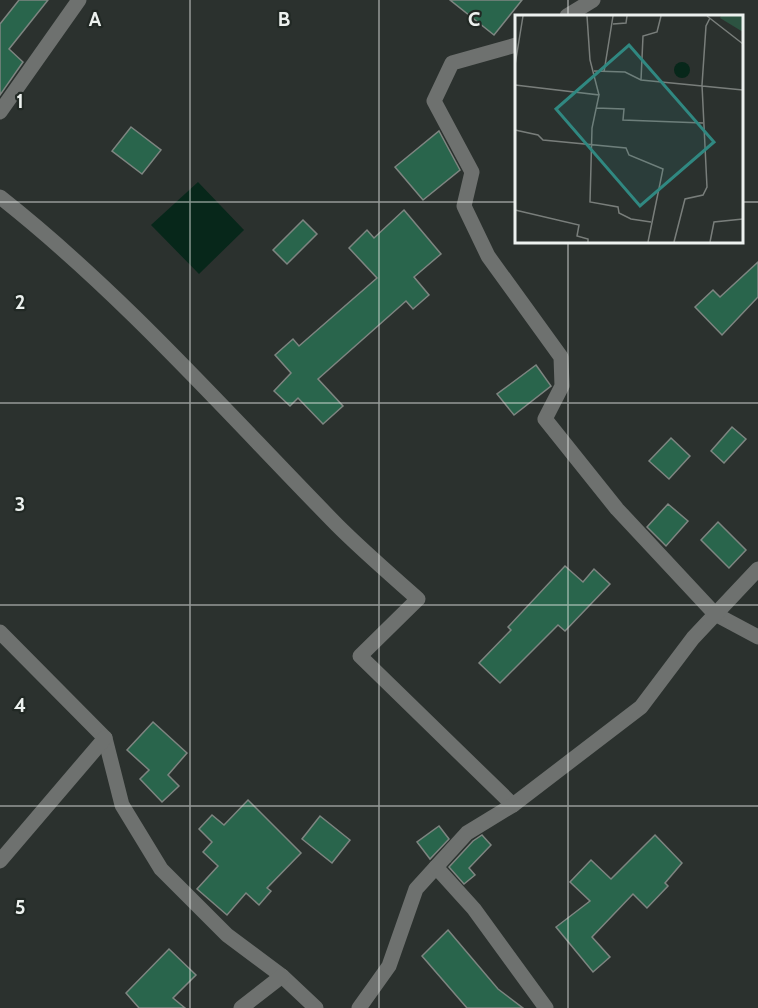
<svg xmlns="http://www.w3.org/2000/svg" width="758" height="1008" font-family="Cabin,sans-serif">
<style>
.water{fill:#07271a}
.building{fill:#29654c;stroke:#7e8581;stroke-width:1.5}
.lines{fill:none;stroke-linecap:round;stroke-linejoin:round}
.street{stroke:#6e716f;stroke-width:15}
.grid{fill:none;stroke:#edf1ef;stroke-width:1.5;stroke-opacity:0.55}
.inset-road{fill:none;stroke:#797e7b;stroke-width:1.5}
.view{fill:#308881;fill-opacity:0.15;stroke:#308881;stroke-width:3}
.inset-edge{fill:none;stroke:#edf1ef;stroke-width:3}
.grid-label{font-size:20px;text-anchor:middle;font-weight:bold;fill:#edf1ef;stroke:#212824;stroke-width:4.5;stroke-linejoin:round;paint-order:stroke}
</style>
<rect width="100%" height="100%" fill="#2b312e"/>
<!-- water -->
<polygon class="water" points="198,182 244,230 199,274 151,225"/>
<!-- building -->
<g class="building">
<polygon points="19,0 48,0 9,49 23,62 0,95 0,24"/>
<polygon points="450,0 522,0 494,35"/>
<polygon points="131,127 161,150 142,174 112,151"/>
<polygon points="439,131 460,170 423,200 395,167"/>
<polygon points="404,210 441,254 414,277 429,295 413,309 406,301 318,379 343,406 323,424 298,398 290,406 274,391 291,373 275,355 293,339 299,346 377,278 349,248 367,230 374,238"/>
<polygon points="303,220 317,234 287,264 273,250"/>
<polygon points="758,262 758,297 722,335 695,307 713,290 720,297"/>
<polygon points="536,365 551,386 514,415 497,394"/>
<polygon points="732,427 746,439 724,463 711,451"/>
<polygon points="671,438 690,456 669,479 649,461"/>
<polygon points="668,504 688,521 666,546 647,527"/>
<polygon points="718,522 746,550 729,568 701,540"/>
<polygon points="565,566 583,582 594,569 610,584 565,631 558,625 500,683 479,663 511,630 508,627"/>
<polygon points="153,722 187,753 168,775 179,786 162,802 140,779 149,770 127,750"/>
<polygon points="248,800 301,853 267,888 271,891 259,905 246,893 227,915 197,889 218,866 203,852 212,842 199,829 212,815 224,825"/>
<polygon points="320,816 350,840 332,863 302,839"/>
<polygon points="439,826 449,839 430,859 417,842"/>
<polygon points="482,835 491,845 469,868 475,875 464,884 449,867 473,841"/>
<polygon points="655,835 682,863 665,883 668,886 647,908 633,894 592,937 610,957 593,972 556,927 590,901 570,882 591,860 611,879"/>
<polygon points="448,930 498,989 523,1008 467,1008 422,956"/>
<polygon points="169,949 196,975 173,998 185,1008 139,1008 126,993"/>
</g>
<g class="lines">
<!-- street -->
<g class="street">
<polyline points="567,16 593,0"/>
<polyline points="516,45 452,63 434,101 472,172 464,206 488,256 561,357 562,386 545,419 617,509 715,614 758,637"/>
<polyline points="0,112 79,0"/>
<path d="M0,197C123,294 227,413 337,525C363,551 391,575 418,599L360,656L513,805"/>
<polyline points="0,632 105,738 122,805 161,869 227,935 282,976 316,1008"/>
<polyline points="0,861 105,738"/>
<polyline points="241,1008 282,976"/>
<polyline points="359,1008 389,966 416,889 436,867"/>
<polyline points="546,1008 474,909 436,867 467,833 513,805 641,707 693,638 758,569"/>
</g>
</g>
<!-- grid -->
<path class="grid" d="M190,0V1008M379,0V1008M568,0V16M0,202H516M742,202H758M568,242V1008M0,403H758M0,605H758M0,806H758"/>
<!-- overview -->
<g transform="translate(515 15)">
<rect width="228" height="228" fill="#2b312e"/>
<path d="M206,1H228V17L205,3Z" fill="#2c5341"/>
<path d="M159 55a8 8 0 1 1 16 0a8 8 0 1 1-16 0Z" fill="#07271a"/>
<path class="inset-road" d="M72,1L75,45L84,80M192,1L228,29M98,9L111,8L112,1M0,50L8,1M79,56L110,57L126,65L228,75M89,57L98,1M126,65L128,21L142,17L146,1M0,70L84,80L77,113L75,187L103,192L104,198L116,204L136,207M81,93L109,94L108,105L188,108M0,115L23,120L28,125L111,133L114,140L148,154L133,227M0,174V194M0,195L64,210L62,221L73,224V227M159,227L170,184L188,180L192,172L187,70L191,11L195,3M195,227L199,207L228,204"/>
<path class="view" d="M114,30L199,127L125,191L41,94Z"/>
<rect width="228" height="228" class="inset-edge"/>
</g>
<g class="grid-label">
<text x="95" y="26">A</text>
<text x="284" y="26">B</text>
<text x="474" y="26">C</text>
<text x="20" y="108">1</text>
<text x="20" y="309">2</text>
<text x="20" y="511">3</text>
<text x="20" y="712">4</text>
<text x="20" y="914">5</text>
</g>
</svg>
